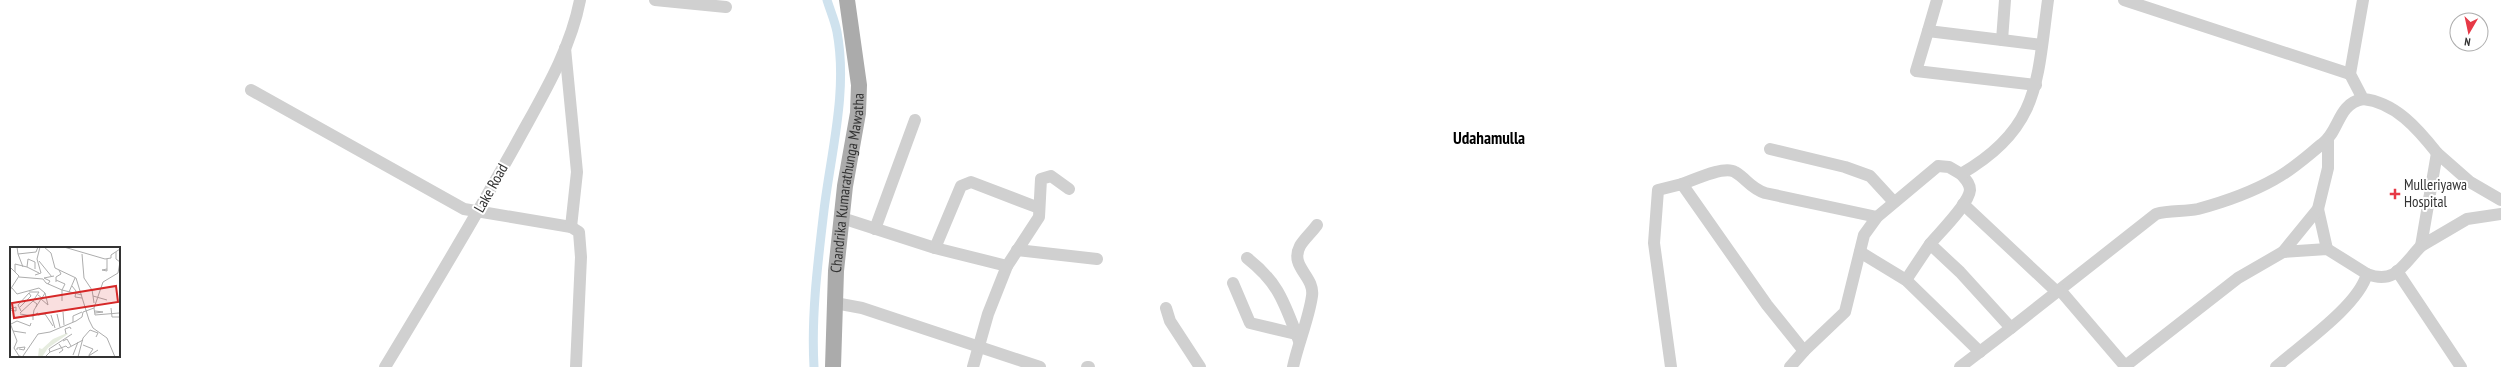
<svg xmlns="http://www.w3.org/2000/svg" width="2501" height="367" font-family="'PT Sans Narrow',sans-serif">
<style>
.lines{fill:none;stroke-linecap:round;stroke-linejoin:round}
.canal{stroke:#cfe2ee;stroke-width:9}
.minor{stroke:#d0d0d0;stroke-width:12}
.major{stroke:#ababab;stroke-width:16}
.poi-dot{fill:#e63946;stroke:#fff;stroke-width:1.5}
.labels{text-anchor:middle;stroke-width:4;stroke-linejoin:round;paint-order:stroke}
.street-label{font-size:15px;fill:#333;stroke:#fff}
.poi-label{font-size:15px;fill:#333;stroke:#fff;text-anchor:start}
.quarter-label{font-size:17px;font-weight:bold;fill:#000;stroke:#fff}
.inset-road{fill:none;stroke:#adadad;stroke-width:1}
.view{fill:#d62828;fill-opacity:0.15;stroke:#d62828;stroke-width:2}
.inset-edge{fill:none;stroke:#333;stroke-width:2}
</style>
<rect width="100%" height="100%" fill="#fff"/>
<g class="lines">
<!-- canal -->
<path class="canal" d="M814,367C811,315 818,261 824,210C831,152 848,91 837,32C835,21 830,10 827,0"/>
<!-- minor -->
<g class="minor">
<polyline points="655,0 726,7"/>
<polyline points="1937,0 1928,31 2002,40 2005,0"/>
<polyline points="2124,0 2350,74"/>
<path d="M2363,0L2350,74L2363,99C2395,102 2418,129 2437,153"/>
<polyline points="1928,31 1916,71 2036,85"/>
<polyline points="2002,40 2042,45"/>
<polyline points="251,90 464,209 571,227 577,172 565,48"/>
<polyline points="1770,149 1845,167 1870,176 1893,201"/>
<path d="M1961,174C1965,179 1970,183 1970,190C1969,204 1939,233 1930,244L1960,272L2011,328L2156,214C2170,210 2184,212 2198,209C2224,202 2252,192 2275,179C2292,170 2307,156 2322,144C2340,131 2337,104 2363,99"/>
<path d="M1682,184C1694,180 1724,165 1735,172C1747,179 1750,188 1765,193L1877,217"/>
<polyline points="2501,200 2470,182 2437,153 2421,246 2467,219 2501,214"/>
<polyline points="1963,204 2057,292"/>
<polyline points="2318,209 2327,249"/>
<polyline points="842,218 935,248 1007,266 988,314 973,367"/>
<polyline points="571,227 579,232 581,257 576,367"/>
<polyline points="875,229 915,120"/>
<polyline points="935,248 961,186 971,182 1039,208"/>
<polyline points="1017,250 1097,259"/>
<polyline points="1860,252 1906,280 1980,352"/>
<polyline points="2283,252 2318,209 2328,168 2328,140"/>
<path d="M1247,258C1280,284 1284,303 1299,341"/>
<polyline points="1007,266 1039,217 1041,179 1051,176 1069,189"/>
<polyline points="2397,271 2461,367"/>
<path d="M2367,274C2395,285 2403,265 2421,246"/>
<polyline points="1906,280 1930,244"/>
<polyline points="1233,283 1250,323 1296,334"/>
<polyline points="2060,290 2125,366"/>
<polyline points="835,303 862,308 1040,367"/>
<polyline points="1166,308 1170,321 1200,367"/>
<path d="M385,367C430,293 474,219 516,144C541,98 570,52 580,0"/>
<polyline points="1087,367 1089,367"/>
<path d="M1293,367C1298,344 1309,318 1312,296C1315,276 1289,267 1300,246C1304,239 1312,232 1317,225"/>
<path d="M1671,367L1654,243L1658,190L1682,184L1767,305L1804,351L1845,312L1864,235L1877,217L1938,166L1949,167L1961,174C2040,129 2037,81 2048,0"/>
<polyline points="1790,367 1804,351"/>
<polyline points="1960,367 2011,328"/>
<path d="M2124,367L2238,278L2283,252L2327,249L2367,274C2358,306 2302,344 2276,367"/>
</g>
<!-- major -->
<path class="major" id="s1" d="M833,367L836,271L845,186L858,113L859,85L847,0"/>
</g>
<!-- markers -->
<path class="poi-dot" d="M2393 188h4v4h4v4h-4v4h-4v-4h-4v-4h4z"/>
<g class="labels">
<!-- street labels -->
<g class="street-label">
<text dy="5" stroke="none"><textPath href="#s1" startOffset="185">Chandrika Kumarathunga Mawatha</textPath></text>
<text transform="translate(491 188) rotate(-61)" y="5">Lake Road</text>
</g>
<!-- poi labels -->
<g class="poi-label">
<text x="2404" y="190">Mulleriyawa<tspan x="2404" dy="17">Hospital</tspan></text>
</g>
<!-- quarter labels -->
<g class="quarter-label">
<text x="1489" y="144">Udahamulla</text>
</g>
</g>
<!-- overview -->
<g transform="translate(10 247)">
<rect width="110" height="110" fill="#fff"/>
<path d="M57,86L58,87L38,101L32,110H28L29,101L32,102L43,92Z" fill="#e6ecdf"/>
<path class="inset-road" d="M7,0L8,7L26,5L28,0M34,0L41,6L45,21L66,31L79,73L83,81L97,91L105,110M54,0L95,12L101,11V8L110,2M106,5V12L110,15L108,26L93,35L84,61L85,68L109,66M8,7L13,20M72,7L74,31L82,43M97,12V24L92,23L97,22M29,14L42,30M0,20L9,29L0,43M25,22V15L18,12L17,20L29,26M5,25V17L17,20M25,28L31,26L27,12L30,0M9,30L33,32L36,36L52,43L72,48M46,33L55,37L52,43V54M46,35V30L51,27L49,23M38,37L40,34L34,31L44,29M62,39L66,44L65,50L72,51M2,41L7,47L29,41L35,46L32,51L28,48M19,45H29L23,54M59,45L65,31M83,49L82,43L90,42M84,56L83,49L97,53M10,60L21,49L19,46L8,58L11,64M101,61L102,70H110M0,62L6,60V64L0,63M53,65L54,78M10,66L23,54L27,57L26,60M85,66L93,65L85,64M10,67L23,69V73M47,67L50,80M25,68L28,66L23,69L24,63L31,52L38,58L35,46M28,68L35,67L43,79M41,68L45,81M63,75V69L72,65M0,76L7,94L4,101L9,109L14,110M1,77L7,74L20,79L21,76M3,84L16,86M56,87L55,82L60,80L61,82M53,94L57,92L61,99M73,98L83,102L79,108M7,103V101L15,100L14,103L9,102M40,105L56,99L58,101L73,93M49,106L53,103L49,97M63,108L68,95M13,109L28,87L40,85L66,74L72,70L73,65L84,61M35,110L40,105L39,102L62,87M68,110L73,91L80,83L88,86L86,90M77,110L88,103"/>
<path class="view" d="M106,39L108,55L4,71L2,56Z"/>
<rect width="110" height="110" class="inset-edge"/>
</g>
<!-- north arrow -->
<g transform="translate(2469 32) rotate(189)"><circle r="19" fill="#ffffff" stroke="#adadad"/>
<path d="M0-3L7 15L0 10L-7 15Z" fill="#e63946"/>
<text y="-6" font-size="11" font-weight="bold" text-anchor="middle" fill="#333333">N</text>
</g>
</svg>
